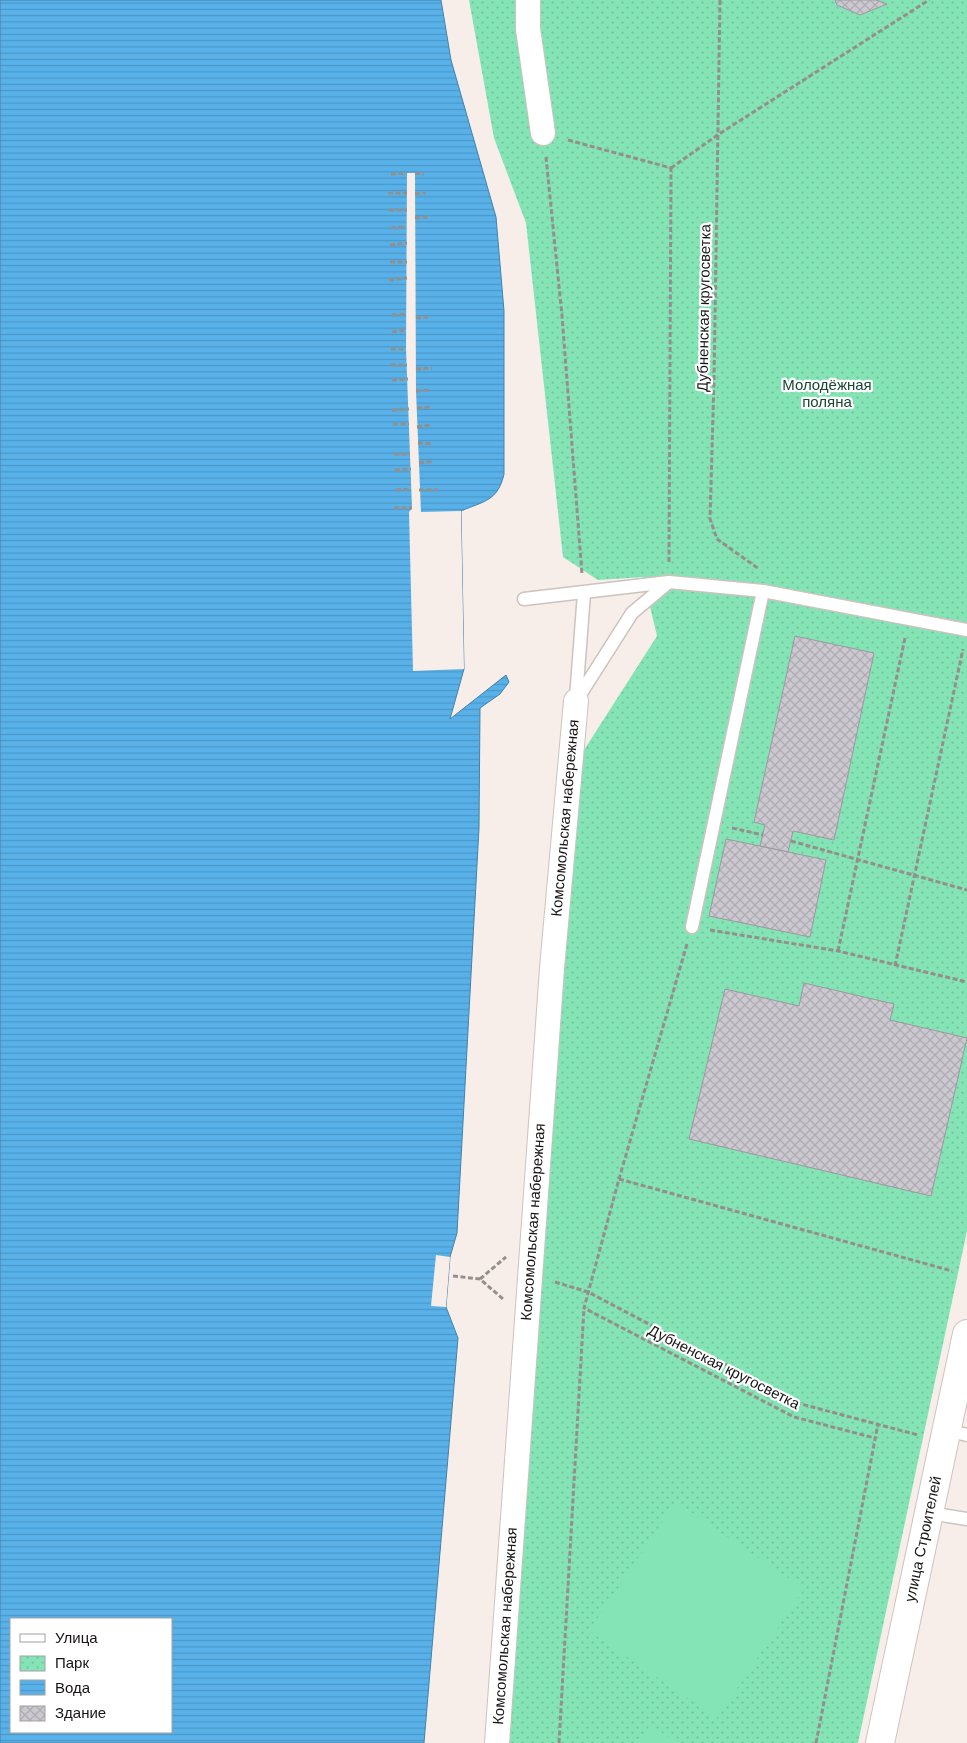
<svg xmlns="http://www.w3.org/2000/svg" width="967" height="1743" font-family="Helvetica,sans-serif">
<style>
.park{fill:url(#park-dots)}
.garden{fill:#85e4b5}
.water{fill:url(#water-rules);stroke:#4482a9;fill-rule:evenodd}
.pier{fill:#f7eee9}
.building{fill:url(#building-cross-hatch);stroke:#9d98a0}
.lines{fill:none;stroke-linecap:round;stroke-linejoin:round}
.lane-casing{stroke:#ccc3bf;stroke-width:15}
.street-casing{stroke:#ccc3bf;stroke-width:26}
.secondary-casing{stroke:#ccc3bf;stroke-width:30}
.path{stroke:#958f8b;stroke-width:3;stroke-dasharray:5 2.5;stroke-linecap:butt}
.lane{stroke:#fff;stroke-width:12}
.street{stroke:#fff;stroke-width:24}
.secondary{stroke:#fff;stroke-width:28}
.labels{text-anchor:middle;stroke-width:4.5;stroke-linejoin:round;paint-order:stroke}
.street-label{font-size:15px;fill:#171413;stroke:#fff}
.park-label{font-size:15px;fill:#1a4531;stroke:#fff}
</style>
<defs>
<pattern id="park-dots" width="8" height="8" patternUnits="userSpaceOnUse" patternTransform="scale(1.25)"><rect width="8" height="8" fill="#85e4b5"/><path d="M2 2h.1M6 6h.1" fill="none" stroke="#72c39b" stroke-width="1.8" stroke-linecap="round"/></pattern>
<pattern id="water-rules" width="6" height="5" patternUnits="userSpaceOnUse" patternTransform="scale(1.25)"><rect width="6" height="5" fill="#58b1e9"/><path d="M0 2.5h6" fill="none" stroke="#4c97c7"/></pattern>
<pattern id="building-cross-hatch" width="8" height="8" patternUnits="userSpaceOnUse" patternTransform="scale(1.25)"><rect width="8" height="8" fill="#ccc8d0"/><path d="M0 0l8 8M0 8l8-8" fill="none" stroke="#aeabb2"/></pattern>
</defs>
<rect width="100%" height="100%" fill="#f7eee9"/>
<!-- park -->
<polygon class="park" points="469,0 967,0 967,1231 858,1743 504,1743 577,761 657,636 643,577 598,580 563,557 526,223 494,138"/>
<!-- garden -->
<g class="garden">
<polygon points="676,1502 804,1589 717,1718 589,1631"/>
<polygon points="650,1725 677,1743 638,1743"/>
</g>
<!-- water -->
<path class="water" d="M0,0H441L451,60L496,217L504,311V474C498,501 484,501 461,511L464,669L450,719L506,675L509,682L500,694L480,708L479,828L457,1233L450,1257L446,1307L458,1338L424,1743H0ZM11,1619H171V1732H11Z"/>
<!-- pier -->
<g class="pier">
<polygon points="407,173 415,173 416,391 421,512 461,511 464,669 413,671 409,512 412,508 406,349"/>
<polygon points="436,1255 450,1257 446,1307 431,1306"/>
</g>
<!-- building -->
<g class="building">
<polygon points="835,0 876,0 887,4 860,15 837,5"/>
<polygon points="795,636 874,653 834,840 793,831 788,852 760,846 765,825 754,822"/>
<polygon points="726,839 826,860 810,937 709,916"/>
<polygon points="804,983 894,1004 890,1020 967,1038 931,1196 689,1139 725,989 799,1006"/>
</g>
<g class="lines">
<!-- lane casing -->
<g class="lane-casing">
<g id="lane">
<polyline points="524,599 669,582 763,591 967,630"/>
<polyline points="576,698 584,593"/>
<polyline points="576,701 632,613 669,582"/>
<polyline points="692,927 763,591"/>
<polyline points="946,1430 967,1435"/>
<polyline points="929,1513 967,1519"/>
</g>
</g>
<!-- street casing -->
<g class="street-casing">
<g id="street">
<polyline points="528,0 528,29 543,133"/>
<polyline points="497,1743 552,968 576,701"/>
</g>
</g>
<!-- secondary casing -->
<g class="secondary-casing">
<polyline id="secondary" points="880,1743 967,1334"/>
</g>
<!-- path -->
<g class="path">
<polyline points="720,0 714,381 710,519 717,539 759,569"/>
<polyline points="568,140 671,168"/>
<polyline points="546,157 562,316 582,574"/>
<polyline points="671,168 719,134 929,0"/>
<polyline points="415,173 424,174"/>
<polyline points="391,174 407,173"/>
<polyline points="388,193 407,193"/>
<polyline points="415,194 426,193"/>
<polyline points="389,210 407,210"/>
<polyline points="415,218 428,217"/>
<polyline points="391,228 405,227"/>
<polyline points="390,245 407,243"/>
<polyline points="390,262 407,262"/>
<polyline points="389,280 407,278"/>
<polyline points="392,315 407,314"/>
<polyline points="416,318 428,317"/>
<polyline points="392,332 406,330"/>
<polyline points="391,349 406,349"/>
<polyline points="391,365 407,365"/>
<polyline points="416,369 432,368"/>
<polyline points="392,380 408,379"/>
<polyline points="416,391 429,390"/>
<polyline points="417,408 431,407"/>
<polyline points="392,410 409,409"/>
<polyline points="393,424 409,424"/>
<polyline points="417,427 430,425"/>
<polyline points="418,443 433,444"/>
<polyline points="394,454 410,454"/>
<polyline points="419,463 433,461"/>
<polyline points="395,470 411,469"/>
<polyline points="396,490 411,489"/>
<polyline points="419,490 438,490"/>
<polyline points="394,508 412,508"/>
<polyline points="669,562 671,168"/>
<polyline points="732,828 763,835"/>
<polyline points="791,841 967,890"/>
<polyline points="710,930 838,951 967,982"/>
<polyline points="687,944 619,1179 584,1308 794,1417 875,1438"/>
<polyline points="838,951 905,638"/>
<polyline points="895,966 963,649"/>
<polyline points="619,1179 952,1271"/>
<polyline points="453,1276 480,1279 503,1299"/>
<polyline points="480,1279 506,1257"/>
<polyline points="555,1282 588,1292 801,1404 918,1435"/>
<polyline points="559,1743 584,1308"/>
<polyline points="816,1743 878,1424"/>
</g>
<!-- lane -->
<use href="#lane" class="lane"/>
<!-- street -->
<use href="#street" class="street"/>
<!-- secondary -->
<use href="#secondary" class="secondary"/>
</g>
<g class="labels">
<!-- street labels -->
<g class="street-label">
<text transform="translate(704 308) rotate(-89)" y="5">Дубненская кругосветка</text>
<text transform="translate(565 818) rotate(-85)" y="5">Комсомольская набережная</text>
<text transform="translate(533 1222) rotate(-86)" y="5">Комсомольская набережная</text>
<text transform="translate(724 1367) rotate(27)" y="5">Дубненская кругосветка</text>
<text transform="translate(923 1539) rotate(-78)" y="5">улица Строителей</text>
<text transform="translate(505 1626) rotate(-86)" y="5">Комсомольская набережная</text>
</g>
<!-- park labels -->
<g class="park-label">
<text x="827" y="390">Молодёжная<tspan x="827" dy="17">поляна</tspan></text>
</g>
</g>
<!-- legend -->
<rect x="10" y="1618" width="162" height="115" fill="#ffffff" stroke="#a2a1a1"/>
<rect x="20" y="1634" width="25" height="8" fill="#ffffff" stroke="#a2a1a1"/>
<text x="55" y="1643" font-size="15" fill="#171413">Улица</text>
<rect x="20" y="1656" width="25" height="15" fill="url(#park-dots)" stroke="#a2a1a1"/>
<text x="55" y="1668" font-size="15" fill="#171413">Парк</text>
<rect x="20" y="1680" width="25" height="15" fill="url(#water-rules)" stroke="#a2a1a1"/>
<text x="55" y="1693" font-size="15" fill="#171413">Вода</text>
<rect x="20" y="1706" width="25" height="15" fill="url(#building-cross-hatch)" stroke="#a2a1a1"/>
<text x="55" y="1718" font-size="15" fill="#171413">Здание</text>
</svg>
